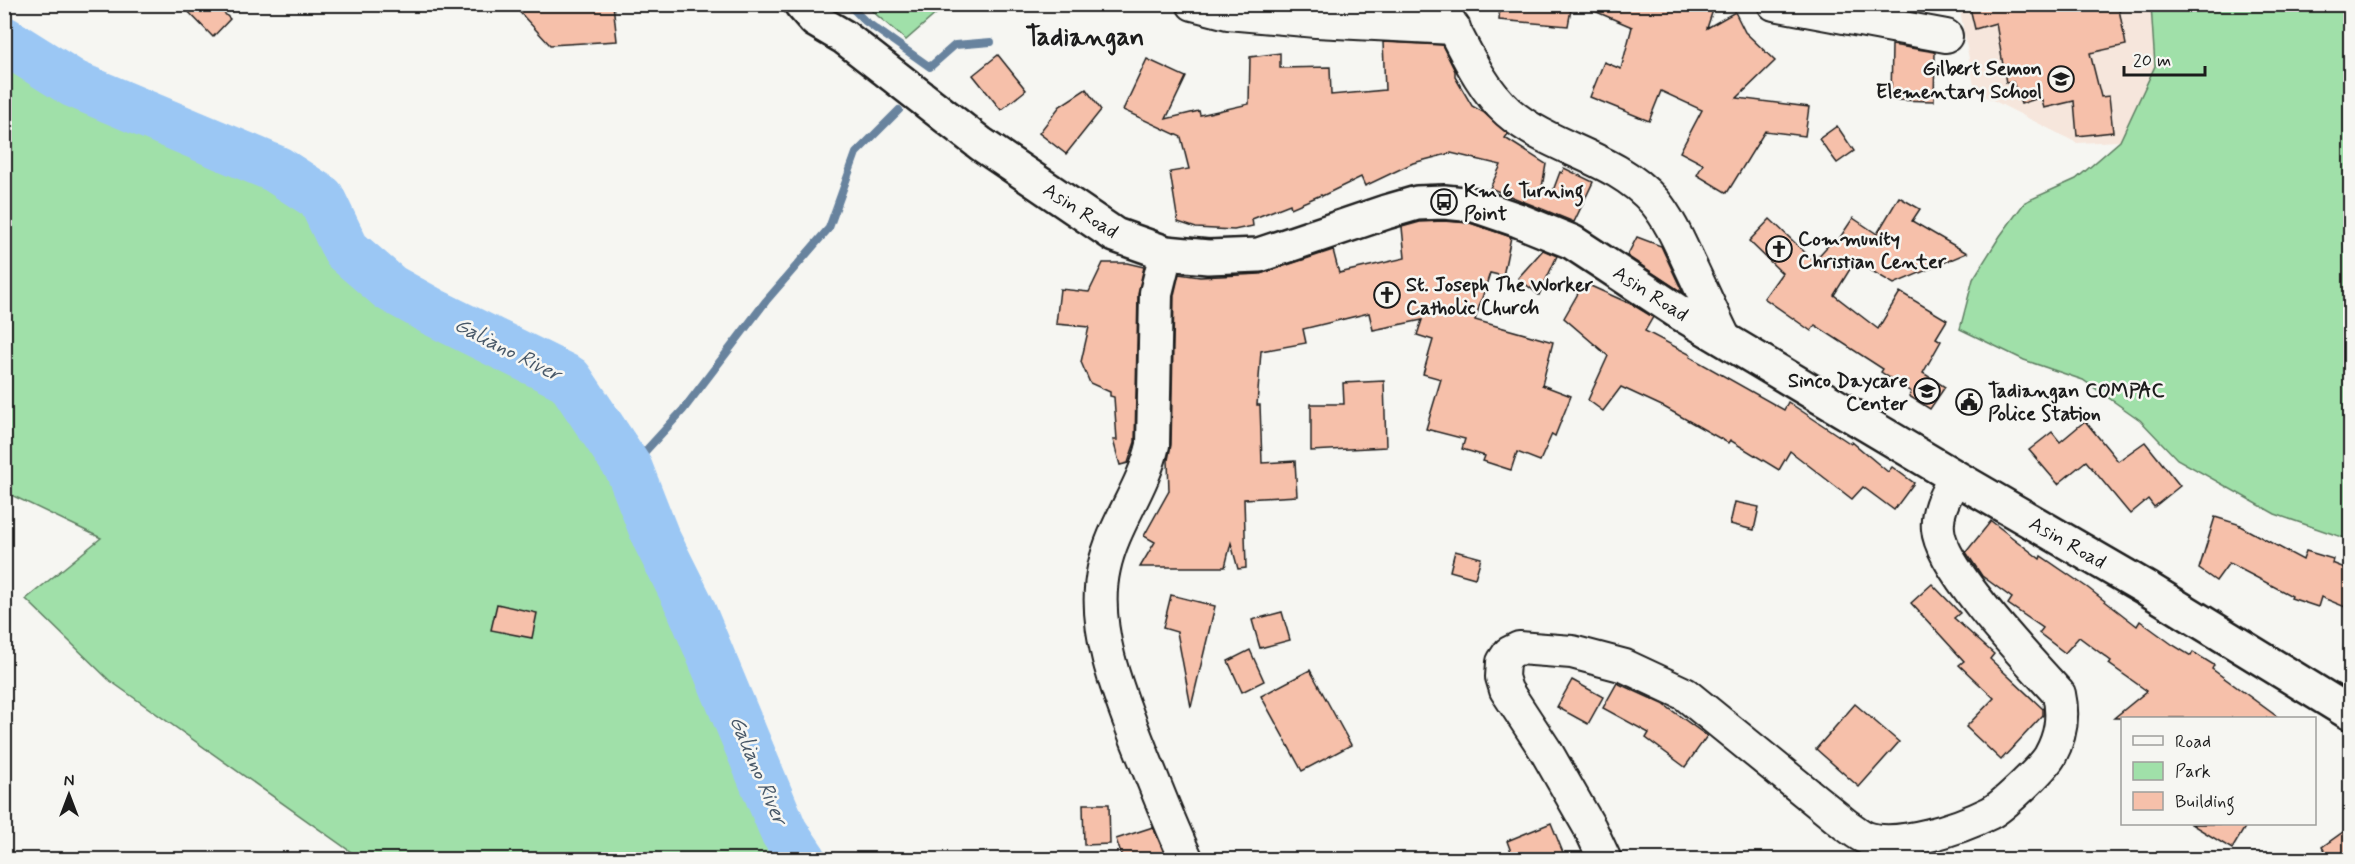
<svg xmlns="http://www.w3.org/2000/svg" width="2355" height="864" font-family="Mynerve,sans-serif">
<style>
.built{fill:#f6e6dc}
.green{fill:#a0e0a9;stroke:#5e7e62;stroke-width:1.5}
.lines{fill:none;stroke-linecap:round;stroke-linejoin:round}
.stream{stroke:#68839e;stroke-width:8}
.river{stroke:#9bc7f4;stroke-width:48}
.building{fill:#f6c0aa;stroke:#1c1c1c;stroke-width:1.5}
.minor-casing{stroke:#1c1c1c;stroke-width:36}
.secondary-casing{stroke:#1c1c1c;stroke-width:38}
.minor{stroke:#f6f6f2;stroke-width:32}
.secondary{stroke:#f6f6f2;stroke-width:33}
.labels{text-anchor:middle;stroke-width:5;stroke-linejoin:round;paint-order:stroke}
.poi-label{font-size:20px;font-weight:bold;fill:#1c1c1c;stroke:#f6f6f2;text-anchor:start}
.street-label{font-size:20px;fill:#1c1c1c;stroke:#f6f6f2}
.water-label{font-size:21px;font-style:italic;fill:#485868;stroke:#f6f6f2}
.district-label{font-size:26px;font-weight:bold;fill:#1c1c1c;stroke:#f6f6f2}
</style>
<rect width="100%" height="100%" fill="#f6f6f2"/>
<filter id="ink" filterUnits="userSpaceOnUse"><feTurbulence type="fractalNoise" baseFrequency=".0167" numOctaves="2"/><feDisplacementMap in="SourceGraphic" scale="12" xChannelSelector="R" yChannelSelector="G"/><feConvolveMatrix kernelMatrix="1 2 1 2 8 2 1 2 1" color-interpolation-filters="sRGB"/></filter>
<g filter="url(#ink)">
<!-- built -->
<polygon class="built" points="1959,5 2151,5 2155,66 2120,141 2077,143 1975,91"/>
<!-- green -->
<g class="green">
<polygon points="865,5 946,5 906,40"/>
<polygon points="2151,5 2350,5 2350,540 2275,514 2177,459 2140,420 2083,380 2024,360 1960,329 1973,279 2000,236 2025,202 2076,179 2120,141 2155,66"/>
<polygon points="4,40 74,84 276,169 321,198 346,250 390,288 433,312 569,379 629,469 656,538 690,606 784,832 803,859 361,859 109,680 26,599 101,538 5,492"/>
</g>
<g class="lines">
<!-- stream -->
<g class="stream">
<polyline points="848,4 865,21 930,67 955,45 991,42"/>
<polyline points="629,469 683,410 766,301 829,228 856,153 899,110"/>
</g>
<!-- river -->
<polyline class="river" points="4,40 74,84 276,169 321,198 346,250 390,288 433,312 569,379 629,469 656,538 690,606 784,832 803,860"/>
</g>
<!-- building -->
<g class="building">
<polygon points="181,4 215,4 230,19 213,37"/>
<polygon points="512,4 613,4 617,41 550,45"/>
<polygon points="1500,4 1572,4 1568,26 1499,20"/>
<polygon points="1578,4 1660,5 1679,9 1681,4 1715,4 1707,28 1735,12 1745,32 1775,61 1737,98 1809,107 1805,136 1765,131 1727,193 1697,175 1703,164 1680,152 1702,110 1661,91 1649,121 1590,97 1604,62 1621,69 1632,27"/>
<polygon points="1982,4 2118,4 2126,45 2090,53 2101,97 2109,96 2113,132 2077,136 2074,101 2044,108 2041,97 2021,104 2013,82 2006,83 1996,23 1975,29 1970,8"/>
<polygon points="1383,42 1442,45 1455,71 1455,77 1472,106 1483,112 1508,134 1505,138 1546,164 1541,193 1551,196 1560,172 1562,173 1564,168 1593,182 1574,222 1490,188 1501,165 1451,153 1413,163 1365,186 1361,177 1322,196 1321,195 1291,208 1290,204 1252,219 1253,226 1234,230 1196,228 1178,222 1170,172 1189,169 1181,137 1123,110 1147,59 1186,77 1166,119 1199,111 1200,115 1249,104 1250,57 1280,53 1280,68 1330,67 1331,95 1385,90"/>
<polygon points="1892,45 1935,52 1934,101 1891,100"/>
<polygon points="998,55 1026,90 1001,110 973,75"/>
<polygon points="1086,89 1101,110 1066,154 1039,133 1060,106"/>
<polygon points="1837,126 1854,151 1837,163 1819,139"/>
<polygon points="1899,197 1920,209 1912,221 1967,253 1894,284 1855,261 1834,295 1878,329 1900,292 1947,320 1936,338 1941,341 1923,373 1945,387 1930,409 1909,396 1911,392 1881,372 1883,369 1815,325 1811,331 1764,298 1782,273 1749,241 1770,219 1814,261 1834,239 1837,242 1853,218 1877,234"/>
<polygon points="1443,221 1470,223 1511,237 1503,276 1490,273 1475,320 1553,342 1542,385 1571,396 1555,436 1552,434 1540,461 1517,452 1511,470 1483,461 1485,456 1462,449 1465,439 1426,429 1441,379 1423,374 1433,340 1417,335 1422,320 1373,330 1369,313 1303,329 1306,343 1261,351 1257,405 1260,405 1262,463 1295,461 1297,496 1244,499 1246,568 1238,569 1231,543 1225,567 1140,567 1155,542 1144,536 1169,491 1168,460 1171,445 1174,295 1179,274 1200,277 1260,274 1333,250 1339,273 1405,258 1402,227 1420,222"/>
<polygon points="1637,237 1661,246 1683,293 1627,256"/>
<polygon points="1543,250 1557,256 1539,295 1518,278"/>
<polygon points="1103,263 1127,263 1144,267 1138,293 1135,442 1128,463 1120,465 1113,440 1117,440 1114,397 1110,396 1110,392 1090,383 1081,362 1089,327 1056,324 1060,289 1089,292"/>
<polygon points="1584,283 1633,305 1653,317 1645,331 1691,355 1690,357 1784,410 1788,402 1851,444 1852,442 1888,472 1892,467 1914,483 1894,510 1863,487 1852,499 1790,451 1779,470 1730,440 1728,443 1664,407 1621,387 1603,411 1588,400 1608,356 1564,318"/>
<polygon points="1384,381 1386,447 1311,451 1311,404 1344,404 1343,383"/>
<polygon points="2085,421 2118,461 2145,442 2180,486 2154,507 2148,499 2130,514 2086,461 2058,484 2029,450 2052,432 2060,442"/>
<polygon points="1735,502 1759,507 1754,530 1730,524"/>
<polygon points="2215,517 2241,525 2240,526 2303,560 2306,551 2333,559 2332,563 2350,570 2350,609 2321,597 2318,607 2291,598 2292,596 2229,563 2216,581 2199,569"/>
<polygon points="1991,521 2040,559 2041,556 2088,588 2137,626 2140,621 2173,645 2191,656 2193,652 2214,665 2212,669 2279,718 2114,718 2147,691 2109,664 2111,661 2079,637 2065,653 2039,633 2043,628 2008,604 2012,598 1982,576 1966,552"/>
<polygon points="1455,551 1481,558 1475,578 1450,571"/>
<polygon points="1932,584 1960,613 1954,618 1994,654 1990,659 2043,709 2043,715 2001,760 1966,727 1994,698 1959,665 1964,661 1911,603"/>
<polygon points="1171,595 1215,606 1191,707 1177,632 1163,628"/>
<polygon points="497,604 537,613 532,638 491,630"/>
<polygon points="1282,612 1290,640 1260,648 1252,620"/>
<polygon points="1250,650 1264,681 1242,692 1228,661"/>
<polygon points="1310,670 1351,745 1302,771 1261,696"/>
<polygon points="1572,680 1603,697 1588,724 1557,707"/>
<polygon points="1617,683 1663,704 1707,736 1685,767 1646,738 1649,733 1603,708"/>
<polygon points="1855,704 1899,742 1859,787 1816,749"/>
<polygon points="1083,804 1109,804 1110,844 1084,845"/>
<polygon points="1551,823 1566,860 1514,860 1507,841"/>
<polygon points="2191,824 2247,824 2232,849"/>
<polygon points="1153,827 1167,860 1123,860 1116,839"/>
<polygon points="2350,827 2350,860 2330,860 2322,847"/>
</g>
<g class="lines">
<!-- minor casing -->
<g class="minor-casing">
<g id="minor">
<polyline points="1193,4 1228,13 1316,21 1454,28"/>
<path d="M1440,4C1461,40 1477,84 1508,112C1553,151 1613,155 1655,202C1670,220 1680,244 1690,265C1702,290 1713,315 1725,339"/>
<polyline points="1774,4 1946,36"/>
<path d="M1166,253L1156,293L1153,445C1143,489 1113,525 1104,568C1090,630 1122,702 1144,758C1158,792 1171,827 1187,860"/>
<path d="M1605,860L1590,828L1546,751L1506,690L1502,677L1503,662L1509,653L1519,648L1572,652L1625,666L1685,694L1846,825C1852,829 1859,835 1866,838C1898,849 1960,828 1990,813C2002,807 2043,768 2050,756C2061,736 2064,717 2059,694C2030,662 1940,568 1938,529C1936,510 1947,493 1955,477"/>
</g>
</g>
<!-- secondary casing -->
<g class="secondary-casing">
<polyline id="secondary" points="801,4 815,20 844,37 981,144 1115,235 1166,253 1208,257 1259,255 1386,212 1417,203 1444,202 1474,205 1518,220 1572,242 1680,313 1955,477 2148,589 2350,713"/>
</g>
<!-- minor -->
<use href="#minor" class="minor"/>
<!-- secondary -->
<use href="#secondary" class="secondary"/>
</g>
</g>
<!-- icons -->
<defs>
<g id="school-ring" transform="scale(1.35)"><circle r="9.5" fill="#f6f6f2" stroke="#1c1c1c" stroke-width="1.5"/><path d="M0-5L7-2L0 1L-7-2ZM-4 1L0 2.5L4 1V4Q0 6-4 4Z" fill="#1c1c1c"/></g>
<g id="bus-ring" transform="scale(1.35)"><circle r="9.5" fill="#f6f6f2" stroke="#1c1c1c" stroke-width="1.5"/><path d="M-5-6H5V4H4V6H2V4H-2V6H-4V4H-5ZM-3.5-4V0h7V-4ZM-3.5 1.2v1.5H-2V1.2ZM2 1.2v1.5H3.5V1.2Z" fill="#1c1c1c"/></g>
<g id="church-ring" transform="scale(1.35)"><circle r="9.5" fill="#f6f6f2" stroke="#1c1c1c" stroke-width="1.5"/><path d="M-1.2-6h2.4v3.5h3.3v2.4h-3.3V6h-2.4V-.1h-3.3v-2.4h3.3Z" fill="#1c1c1c"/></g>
<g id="civic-ring" transform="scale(1.35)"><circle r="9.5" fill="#f6f6f2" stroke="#1c1c1c" stroke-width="1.5"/><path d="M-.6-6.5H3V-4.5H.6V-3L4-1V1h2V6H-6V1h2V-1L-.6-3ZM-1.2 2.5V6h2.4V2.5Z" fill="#1c1c1c"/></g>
</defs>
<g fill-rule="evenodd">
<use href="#school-ring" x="2061" y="79"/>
<use href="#bus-ring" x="1444" y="202"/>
<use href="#church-ring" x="1779" y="249"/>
<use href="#church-ring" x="1387" y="295"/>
<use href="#school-ring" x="1927" y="391"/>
<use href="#civic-ring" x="1969" y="402"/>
</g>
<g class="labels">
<!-- poi labels -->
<g class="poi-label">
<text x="2042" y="75" text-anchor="end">Gilbert Semon<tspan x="2042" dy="23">Elementary School</tspan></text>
<text x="1464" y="197">Km 6 Turning<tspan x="1464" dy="23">Point</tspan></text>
<text x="1798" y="245">Community<tspan x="1798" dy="23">Christian Center</tspan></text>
<text x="1406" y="291">St. Joseph The Worker<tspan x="1406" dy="23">Catholic Church</tspan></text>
<text x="1908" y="387" text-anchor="end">Sinco Daycare<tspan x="1908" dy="23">Center</tspan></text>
<text x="1988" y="397">Tadiangan COMPAC<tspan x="1988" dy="23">Police Station</tspan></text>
</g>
<!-- street labels -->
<g class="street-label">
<text transform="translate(1081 210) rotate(33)" y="7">Asin Road</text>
<text transform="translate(1651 293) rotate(33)" y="7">Asin Road</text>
<text transform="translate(2068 542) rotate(30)" y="7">Asin Road</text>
</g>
<!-- water labels -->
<g class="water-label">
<text transform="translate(508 349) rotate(27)" y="7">Galiano River</text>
<text transform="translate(759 770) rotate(67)" y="7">Galiano River</text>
</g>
<!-- district labels -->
<g class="district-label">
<text x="1085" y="45">Tadiangan</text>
</g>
</g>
<!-- margin -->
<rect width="2355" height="864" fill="none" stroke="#f6f6f2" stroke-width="24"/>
<rect x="12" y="12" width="2331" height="840" fill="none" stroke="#1c1c1c" stroke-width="2" filter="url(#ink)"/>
<!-- legend -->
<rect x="2121" y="717" width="195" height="108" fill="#f6f6f2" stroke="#9f9f9c" stroke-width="1.5"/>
<rect x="2133" y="736" width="30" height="9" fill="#f6f6f2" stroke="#9f9f9c" stroke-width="1.5"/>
<text x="2175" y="747" font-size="18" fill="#1c1c1c">Road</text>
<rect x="2133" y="762" width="30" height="18" fill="#a0e0a9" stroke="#9f9f9c" stroke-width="1.5"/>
<text x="2175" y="777" font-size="18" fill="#1c1c1c">Park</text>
<rect x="2133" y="792" width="30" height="18" fill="#f6c0aa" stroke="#9f9f9c" stroke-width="1.5"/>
<text x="2175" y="807" font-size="18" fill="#1c1c1c">Building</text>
<!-- north arrow -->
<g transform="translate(69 795)" stroke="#f6f6f2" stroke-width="4.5" paint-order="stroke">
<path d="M0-4.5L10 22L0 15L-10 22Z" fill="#1c1c1c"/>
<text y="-9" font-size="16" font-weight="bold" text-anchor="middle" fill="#1c1c1c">N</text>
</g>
<!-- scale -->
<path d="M2124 66v9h81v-9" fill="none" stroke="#1c1c1c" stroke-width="3"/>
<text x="2133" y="66" font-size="18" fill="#1c1c1c" stroke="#f6f6f2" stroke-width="4.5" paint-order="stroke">20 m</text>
</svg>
